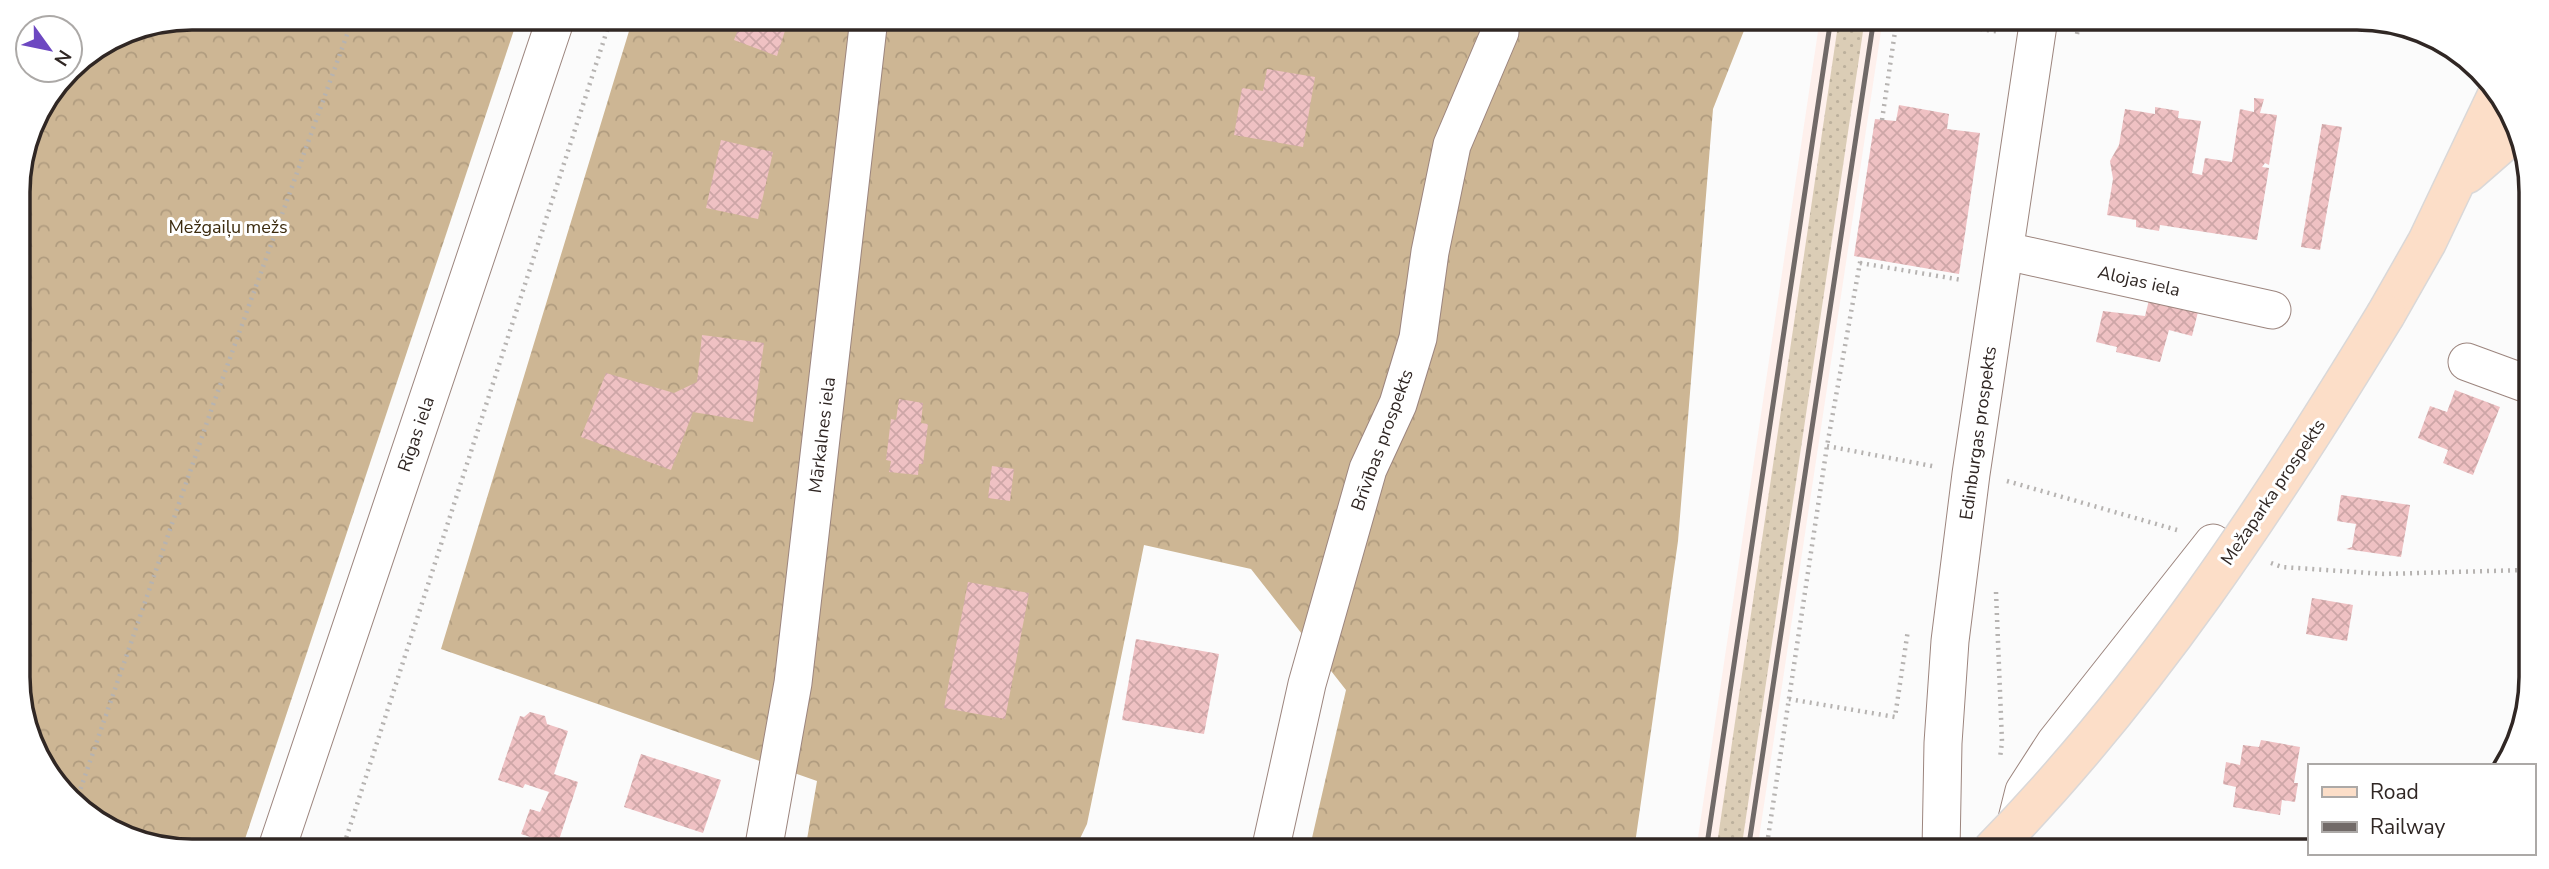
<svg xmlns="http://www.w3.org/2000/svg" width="2549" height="869" font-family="'Nunito Sans',sans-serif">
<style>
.built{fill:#fef0ec}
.grass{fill:url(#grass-dots)}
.forest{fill:url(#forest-crowns)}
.building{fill:url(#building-cross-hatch)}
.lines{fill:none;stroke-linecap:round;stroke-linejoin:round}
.minor-casing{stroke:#9c857e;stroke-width:39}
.major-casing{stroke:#dad8d8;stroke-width:41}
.path{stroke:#b6b3b1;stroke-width:4.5;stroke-dasharray:2 5;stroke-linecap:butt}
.minor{stroke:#fff;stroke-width:37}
.major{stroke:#fcdec8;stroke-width:38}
.rail{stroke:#716a68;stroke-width:5}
.major-bridge-casing{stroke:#dad8d8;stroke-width:41;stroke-linecap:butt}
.major-bridge{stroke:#fcdec8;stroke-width:38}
.labels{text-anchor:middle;stroke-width:6;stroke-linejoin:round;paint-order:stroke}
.park-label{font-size:18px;fill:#3b2a0d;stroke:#fff}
.street-label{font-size:18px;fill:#302724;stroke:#fff}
.rim{fill:none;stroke:#302724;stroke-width:3.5}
</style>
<defs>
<pattern id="grass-dots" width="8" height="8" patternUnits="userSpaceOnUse" patternTransform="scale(1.75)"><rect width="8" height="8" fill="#dbcdb6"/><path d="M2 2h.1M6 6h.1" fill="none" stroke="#bcb09c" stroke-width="1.8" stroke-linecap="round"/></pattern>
<pattern id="forest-crowns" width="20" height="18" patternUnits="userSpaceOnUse" patternTransform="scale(1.75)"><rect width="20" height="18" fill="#cdb694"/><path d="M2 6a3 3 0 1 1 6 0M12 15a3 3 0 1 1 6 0" fill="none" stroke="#b09c7f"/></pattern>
<pattern id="building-cross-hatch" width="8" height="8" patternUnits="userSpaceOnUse" patternTransform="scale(1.75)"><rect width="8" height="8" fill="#efc1c3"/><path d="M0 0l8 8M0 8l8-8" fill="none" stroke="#cda6a7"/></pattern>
</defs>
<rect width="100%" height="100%" fill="#fbfbfb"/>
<!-- built -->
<polygon class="built" points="1820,18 1883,18 1757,851 1696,851"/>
<!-- grass -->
<polygon class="grass" points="1839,18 1865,18 1741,851 1716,851"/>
<!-- forest -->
<g class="forest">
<polygon points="192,18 518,18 241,851 192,851 136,842 60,792 21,711 18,180 35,115 77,61 125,31"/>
<polygon points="633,18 1328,18 1383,28 1385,18 1749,18 1713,109 1678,541 1634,851 1309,851 1346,690 1251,569 1144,545 1087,824 1074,851 805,851 817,781 441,649"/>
</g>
<!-- building -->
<g class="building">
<polygon points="742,18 789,18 777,56 734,40"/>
<polygon points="1267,69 1315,77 1303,147 1234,135 1242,88 1263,91"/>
<polygon points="2254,98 2264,99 2260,113 2277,115 2269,165 2265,163 2262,167 2269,168 2257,240 2160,225 2159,231 2136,227 2136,220 2107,215 2113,179 2110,161 2119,145 2125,109 2155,114 2155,107 2179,111 2178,118 2201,121 2192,173 2202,175 2205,158 2232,162 2240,109 2254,112"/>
<polygon points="1899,105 1949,114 1947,129 1980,133 1959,274 1854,256 1875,119 1896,121"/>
<polygon points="2322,124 2342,127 2320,250 2301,247"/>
<polygon points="721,140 773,152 758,219 706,208"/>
<polygon points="2149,300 2198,312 2192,336 2169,330 2160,362 2116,352 2117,347 2096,342 2103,311 2145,316"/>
<polygon points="702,335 764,343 753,422 693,412 671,470 581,437 606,373 674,393 697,382"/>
<polygon points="2455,390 2500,407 2473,475 2443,463 2448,450 2418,438 2430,406 2447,412"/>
<polygon points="899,399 923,403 921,423 928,424 923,464 919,464 918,475 889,472 891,461 886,460 891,419 896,420"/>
<polygon points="992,466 1014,469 1010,501 988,498"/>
<polygon points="2341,495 2410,505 2401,557 2346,549 2352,547 2356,524 2337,521"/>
<polygon points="968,582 1029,593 1005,719 944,708"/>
<polygon points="2312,598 2353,605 2347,641 2306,634"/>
<polygon points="1136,639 1219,654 1204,734 1122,720"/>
<polygon points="530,712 545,716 547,724 568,731 554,774 578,782 557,846 521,834 530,809 540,812 549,792 525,784 523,788 498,780 520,716 524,717"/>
<polygon points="2261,740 2300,747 2294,783 2298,783 2295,802 2282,800 2280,815 2233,807 2236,787 2223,784 2226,762 2240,765 2243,745 2259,747"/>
<polygon points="641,754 721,780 703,833 624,807"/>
</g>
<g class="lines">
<!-- minor casing -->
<g class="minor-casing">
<g id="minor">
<polyline points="2006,251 2272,310"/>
<polyline points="2467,362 2527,384"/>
<polyline points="2015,827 2024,791 2055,743 2213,543"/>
<polyline points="276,851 556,18"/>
<polyline points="763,851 793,683 869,18"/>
<polyline points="1270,851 1307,684 1368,469 1398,404 1418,338 1430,252 1452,145 1500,32"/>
<polyline points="1941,851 1943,743 1950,641 1971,474 2039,18"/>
</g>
</g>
<!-- major casing -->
<g class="major-casing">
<g id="major">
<polyline points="2467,174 2514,133"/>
<polyline points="2386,314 2427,242 2497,95"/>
</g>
</g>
<!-- path -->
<g class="path">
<polyline points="1389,18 1423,26 1463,29"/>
<polyline points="1911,18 2000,32"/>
<polyline points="1534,27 1589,18"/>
<polyline points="1983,29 1984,18"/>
<polyline points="2077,34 2080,18"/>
<polyline points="1882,120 1897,18"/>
<polyline points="1860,263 1962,280"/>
<polyline points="1827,446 1937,467"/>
<polyline points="2007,481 2177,530"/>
<polyline points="2271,563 2282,567 2384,574 2525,570"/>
<polyline points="1996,592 2002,742 2000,758"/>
<polyline points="1789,699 1895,717 1908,630"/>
<polyline points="76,802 213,405 353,18"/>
<polyline points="342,851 611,18"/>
<polyline points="1766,851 1827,446 1861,257"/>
</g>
<!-- minor -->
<use href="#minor" class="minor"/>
<!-- major -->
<use href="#major" class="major"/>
<!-- rail -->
<g class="rail">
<polyline points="1706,851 1831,18"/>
<polyline points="1748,851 1874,18"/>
</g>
<!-- major-bridge casing -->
<g class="major-bridge-casing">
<path id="major-bridge" d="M1991,851C2147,692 2271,503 2386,314"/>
</g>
<!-- major-bridge -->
<use href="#major-bridge" class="major-bridge"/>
</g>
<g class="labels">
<!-- park labels -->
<g class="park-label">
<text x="228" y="233">Mežgaiļu mežs</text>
</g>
<!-- street labels -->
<g class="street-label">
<text transform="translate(2139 281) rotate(13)" y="6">Alojas iela</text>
<text transform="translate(1978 433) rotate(-82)" y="6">Edinburgas prospekts</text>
<text transform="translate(416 434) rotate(-71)" y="6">Rīgas iela</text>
<text transform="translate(822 435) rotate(-83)" y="6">Mārkalnes iela</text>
<text transform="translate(1382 440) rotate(-70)" y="6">Brīvības prospekts</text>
<text transform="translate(2273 492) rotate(-56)" y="6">Mežaparka prospekts</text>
</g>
</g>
<!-- crop -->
<path d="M0 0H2549V869H0ZM192 30H2357A162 162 0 0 1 2519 192V677A162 162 0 0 1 2357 839H192A162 162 0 0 1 30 677V192A162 162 0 0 1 192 30Z" fill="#fff" fill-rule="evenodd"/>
<path class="rim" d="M192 30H2357A162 162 0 0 1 2519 192V677A162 162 0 0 1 2357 839H192A162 162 0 0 1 30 677V192A162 162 0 0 1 192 30Z"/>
<!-- legend -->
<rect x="2308" y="764" width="228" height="91" fill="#ffffff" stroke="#aca9a7" stroke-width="2"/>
<rect x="2322" y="787" width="35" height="10" fill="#fcdec8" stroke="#aca9a7" stroke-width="2"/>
<text x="2370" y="799" font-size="21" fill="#302724">Road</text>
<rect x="2322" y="822" width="35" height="10" fill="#716a68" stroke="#aca9a7" stroke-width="2"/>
<text x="2370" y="834" font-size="21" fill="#302724">Railway</text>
<!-- north arrow -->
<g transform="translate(49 49) rotate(123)"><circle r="33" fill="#ffffff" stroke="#aca9a7" stroke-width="2"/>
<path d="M0-5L12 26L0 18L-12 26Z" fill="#6d48c1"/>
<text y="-10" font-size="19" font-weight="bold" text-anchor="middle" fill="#302724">N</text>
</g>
</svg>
